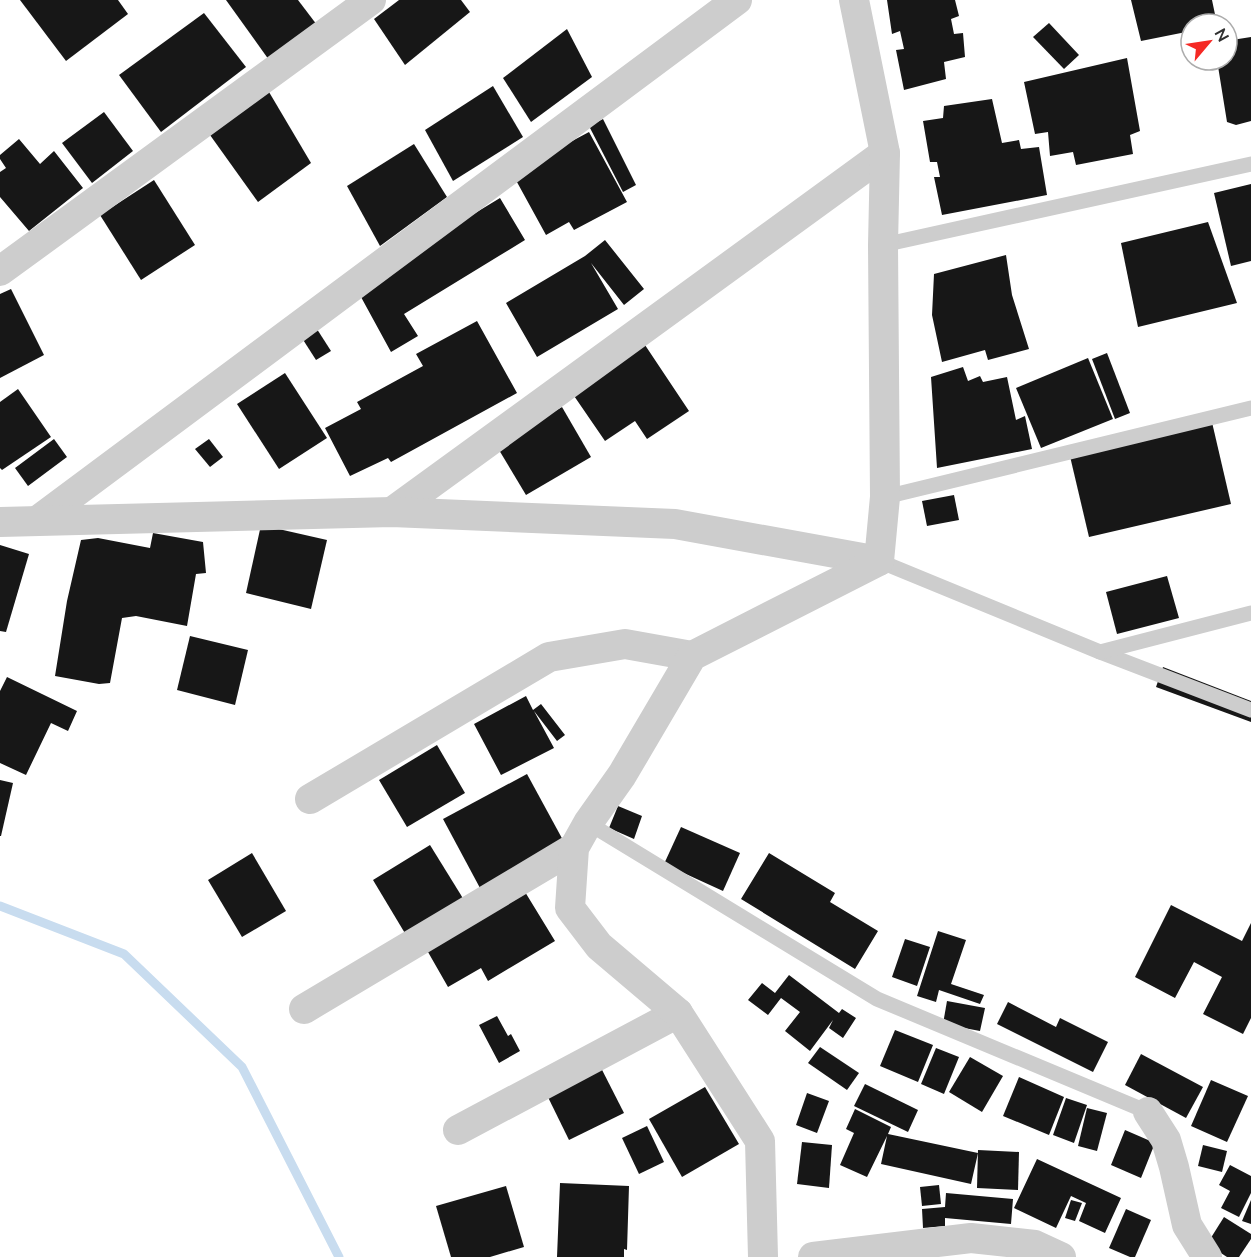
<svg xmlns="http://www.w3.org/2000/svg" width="1251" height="1257" font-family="'Nunito Sans',sans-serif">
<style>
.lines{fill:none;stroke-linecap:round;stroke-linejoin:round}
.stream{stroke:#c8dcef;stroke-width:9}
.building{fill:#171717}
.service{stroke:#cdcdcd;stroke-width:15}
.minor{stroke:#cdcdcd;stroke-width:30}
</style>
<rect width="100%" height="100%" fill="#fff"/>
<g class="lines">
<!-- stream -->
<polyline class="stream" points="0,906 124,954 242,1067 339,1257"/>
</g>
<!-- building -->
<g class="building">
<polygon points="20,0 118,0 128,14 66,61"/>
<polygon points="226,0 298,0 317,25 269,60"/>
<polygon points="399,0 461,0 470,12 405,65 374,19"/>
<polygon points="887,0 955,0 959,16 951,19 954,34 963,33 965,57 944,62 946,79 904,90 896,50 904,49 900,31 892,34"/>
<polygon points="1131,0 1212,0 1217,24 1191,24 1191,31 1141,41"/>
<polygon points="204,13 246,67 161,132 119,75"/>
<polygon points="1049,23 1079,55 1064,69 1033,37"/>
<polygon points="567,29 592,77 531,122 503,78"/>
<polygon points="1251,37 1251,121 1236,125 1227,122 1217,60 1227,60 1227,46 1232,40"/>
<polygon points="1127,58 1140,131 1130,135 1133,154 1076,165 1073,152 1050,156 1048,132 1035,134 1024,82"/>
<polygon points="493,86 523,137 453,181 425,130"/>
<polygon points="269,92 311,163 258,202 210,135"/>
<polygon points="992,99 1002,143 1019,140 1021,149 1039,147 1047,195 942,215 934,177 940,177 937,162 930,162 923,121 943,118 944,106"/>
<polygon points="104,112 133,151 92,183 62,143"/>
<polygon points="603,119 636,185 623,192 589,126"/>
<polygon points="589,132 627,202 574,230 569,222 546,235 512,173"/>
<polygon points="19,139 40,164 54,151 83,188 29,231 0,197 0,172 6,168 0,159 0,155"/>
<polygon points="414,144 447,197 380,246 347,186"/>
<polygon points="154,180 195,245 141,280 100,215"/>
<polygon points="1251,184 1251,261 1231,266 1214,193"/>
<polygon points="500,198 525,240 404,314 418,336 391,352 355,286"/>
<polygon points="1208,222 1237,303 1138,327 1121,243"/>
<polygon points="605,240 644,289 624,305 591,263 618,309 537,357 506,303 585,256"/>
<polygon points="1006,255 1012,295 1029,349 988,360 985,350 942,362 932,315 934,274"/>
<polygon points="11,289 44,355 0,378 0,294"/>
<polygon points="477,321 517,393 391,462 388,458 350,476 325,428 361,409 357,402 423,366 416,354"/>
<polygon points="315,326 331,351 316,360 300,335"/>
<polygon points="643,342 689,411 647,439 635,421 605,441 570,390"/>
<polygon points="1107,353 1130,413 1115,419 1092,359"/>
<polygon points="1088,358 1113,419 1041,448 1016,388"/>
<polygon points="963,367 968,381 980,376 983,382 1007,377 1016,420 1025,416 1032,449 937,468 931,377"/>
<polygon points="285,373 327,438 279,469 237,404"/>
<polygon points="18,389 51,437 2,470 0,468 0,402"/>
<polygon points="562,407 591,457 526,495 496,445"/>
<polygon points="1211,418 1231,504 1089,537 1069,452"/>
<polygon points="54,439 67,457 28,486 15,468"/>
<polygon points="209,439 223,457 210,467 195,449"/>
<polygon points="954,495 959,520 927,526 922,501"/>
<polygon points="261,525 327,540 311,609 246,593"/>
<polygon points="153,533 203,542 206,573 196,574 187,626 136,616 122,618 110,683 99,684 55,676 67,601 81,540 98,538 150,548"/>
<polygon points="0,545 29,554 6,632 0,631"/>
<polygon points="1167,576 1179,618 1117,634 1106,592"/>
<polygon points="190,636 248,650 235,705 177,690"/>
<polygon points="1163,667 1251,701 1251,722 1156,687"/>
<polygon points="7,677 77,711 68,731 51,723 26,775 0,763 0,691"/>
<polygon points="526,696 533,710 541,704 565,735 557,741 534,711 554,748 501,775 474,724"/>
<polygon points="437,745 465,793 407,827 379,780"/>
<polygon points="527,774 564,842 480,888 443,819"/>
<polygon points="0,780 13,783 1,836 0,836"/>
<polygon points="618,806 642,816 634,839 609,828"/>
<polygon points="681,827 740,853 723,891 664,864"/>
<polygon points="430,845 464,900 406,935 373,880"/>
<polygon points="252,853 286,911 242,937 208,880"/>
<polygon points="769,853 835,893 830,902 878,931 855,969 741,899"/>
<polygon points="522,887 555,941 488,981 481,968 448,987 424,945"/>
<polygon points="1171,905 1242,941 1251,923 1251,1018 1243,1034 1203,1014 1222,977 1194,962 1175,998 1135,977"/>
<polygon points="938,931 966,940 951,984 984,995 980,1004 939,990 936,1002 917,996"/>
<polygon points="905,939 930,947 917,986 892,977"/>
<polygon points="789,975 839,1013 842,1009 856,1018 843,1038 829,1028 833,1020 810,1051 785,1031 800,1012 781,998 768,1015 748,1000 762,983 775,993"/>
<polygon points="947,1001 985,1008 980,1031 943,1024"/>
<polygon points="1008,1002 1056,1027 1060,1018 1108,1042 1093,1072 997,1024"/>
<polygon points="497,1016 508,1036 511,1034 520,1051 499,1063 479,1025"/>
<polygon points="895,1030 933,1045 918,1082 880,1066"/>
<polygon points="820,1047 859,1073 847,1090 808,1063"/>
<polygon points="936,1048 959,1057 944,1094 921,1084"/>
<polygon points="1141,1054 1203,1087 1186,1118 1125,1085"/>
<polygon points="970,1057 1003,1076 982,1112 949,1092"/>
<polygon points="597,1060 624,1113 569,1140 543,1087"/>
<polygon points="1019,1077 1064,1097 1049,1135 1003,1116"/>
<polygon points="1211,1080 1248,1096 1227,1142 1191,1126"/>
<polygon points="865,1084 918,1110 908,1132 854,1106"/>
<polygon points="705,1087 739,1144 682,1177 649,1119"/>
<polygon points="807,1093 829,1101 817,1133 796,1125"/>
<polygon points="1066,1098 1087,1105 1074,1143 1053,1135"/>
<polygon points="1087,1108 1107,1113 1097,1151 1078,1146"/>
<polygon points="855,1109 891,1127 888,1134 978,1153 971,1184 881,1164 887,1136 867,1177 840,1165 854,1133 846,1129"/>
<polygon points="647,1126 664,1162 639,1174 622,1138"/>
<polygon points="1125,1130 1155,1143 1141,1178 1111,1165"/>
<polygon points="802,1142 832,1145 829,1188 797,1184"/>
<polygon points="1203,1145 1227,1151 1222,1172 1198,1166"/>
<polygon points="978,1150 1019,1152 1018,1190 977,1188"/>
<polygon points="1037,1159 1121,1198 1105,1233 1079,1221 1086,1203 1071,1196 1056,1228 1014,1208"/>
<polygon points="1230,1165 1251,1176 1251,1193 1239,1217 1221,1208 1230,1191 1219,1185"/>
<polygon points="560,1183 629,1186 627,1250 624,1249 624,1257 557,1257"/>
<polygon points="939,1185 941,1204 922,1206 920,1187"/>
<polygon points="506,1186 524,1247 490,1257 451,1257 436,1206"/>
<polygon points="946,1193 1013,1199 1011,1224 945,1218 945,1226 923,1228 922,1209 945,1207"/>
<polygon points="1071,1200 1082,1203 1075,1221 1065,1218"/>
<polygon points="1251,1200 1251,1224 1242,1221"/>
<polygon points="1126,1209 1151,1220 1135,1257 1130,1257 1109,1248"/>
<polygon points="1224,1217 1251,1234 1251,1239 1239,1257 1227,1257 1207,1244"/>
</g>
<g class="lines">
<!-- service -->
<g class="service">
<polyline points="883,245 1251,164"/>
<polyline points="885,497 1251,408"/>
<polyline points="879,561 1100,652 1251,710"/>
<polyline points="1100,652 1251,613"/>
<polyline points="588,823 877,999 1148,1112"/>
</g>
<!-- minor -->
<g class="minor">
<polyline points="0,271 371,0"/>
<polyline points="392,512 885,153"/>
<polyline points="37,521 737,0"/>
<polyline points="0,522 392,512 675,524 879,561"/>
<polyline points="310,799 549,657 625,644 692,656"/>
<polyline points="304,1009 574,848"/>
<polyline points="1148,1112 1166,1140 1174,1167 1187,1225 1207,1257"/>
<polyline points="458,1130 678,1013"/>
<polyline points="763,1257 760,1141 678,1013 599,946 570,908 574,848 588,823 622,775 692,656 879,561 885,497 883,245 885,153 854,0"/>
<polyline points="813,1257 971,1238 1035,1245 1061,1257"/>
</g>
</g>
<!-- north arrow -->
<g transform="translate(1209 42) rotate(61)"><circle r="28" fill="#ffffff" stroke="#acacac" stroke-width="1.5"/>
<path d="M0-4.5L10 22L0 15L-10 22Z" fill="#f52924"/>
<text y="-9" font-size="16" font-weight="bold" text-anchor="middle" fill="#303030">N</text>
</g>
</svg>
